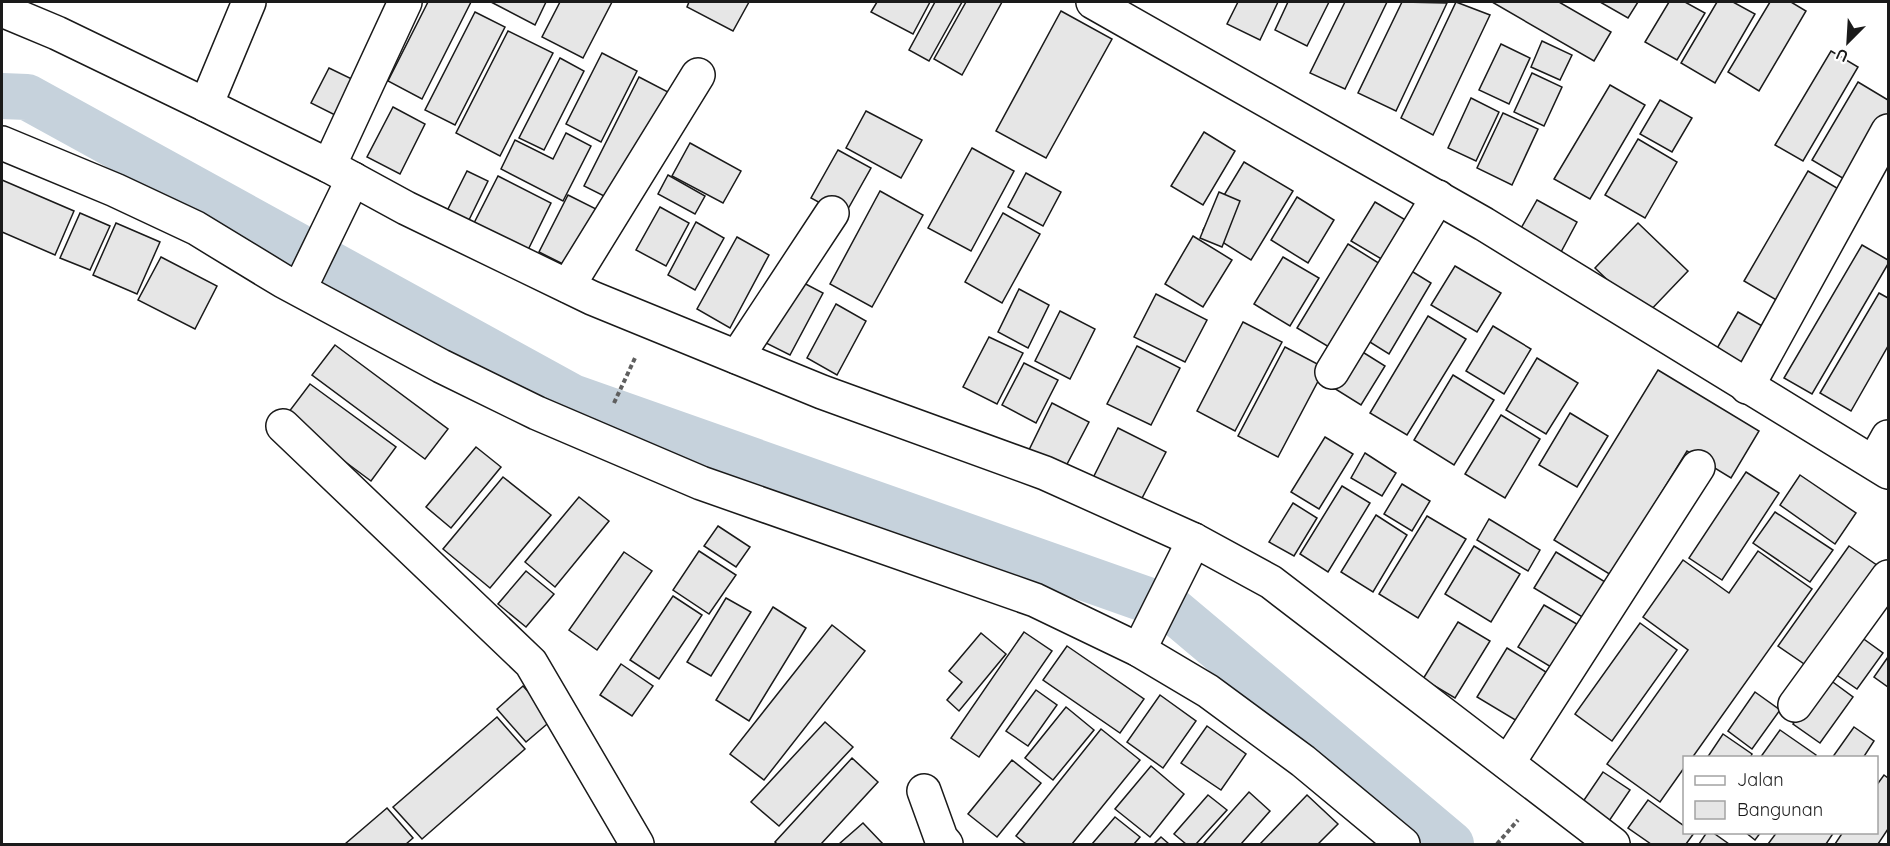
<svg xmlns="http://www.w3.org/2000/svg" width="1890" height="846" font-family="Quicksand,sans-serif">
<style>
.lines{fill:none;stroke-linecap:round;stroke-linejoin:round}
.canal{stroke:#c6d2dc;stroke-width:46}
.building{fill:#e6e6e6;stroke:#1a1a1a;stroke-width:1.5}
.minor-casing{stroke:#1a1a1a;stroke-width:36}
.path{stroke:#5f5f5f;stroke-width:4;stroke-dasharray:4.5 3;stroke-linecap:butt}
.minor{stroke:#fff;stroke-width:33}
</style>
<rect width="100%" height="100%" fill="#fff"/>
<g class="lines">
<!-- canal -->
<polyline class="canal" points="2,96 27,97 572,397 1170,608 1451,844"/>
</g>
<!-- building -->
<g class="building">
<polygon points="428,2 471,2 422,99 388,81"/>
<polygon points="491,2 546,2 535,25"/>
<polygon points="560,2 612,2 583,58 542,37"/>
<polygon points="689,2 749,2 733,31 687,7"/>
<polygon points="877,2 930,2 913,34 871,12"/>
<polygon points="935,2 962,2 929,61 909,50"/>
<polygon points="966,2 1002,2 962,75 934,59"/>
<polygon points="1238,2 1278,2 1260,40 1227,24"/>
<polygon points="1288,2 1329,2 1307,46 1275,30"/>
<polygon points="1345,2 1387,2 1345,89 1310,73"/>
<polygon points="1402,2 1447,3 1396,111 1358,93"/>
<polygon points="1456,2 1490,15 1433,135 1401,118"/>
<polygon points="1492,2 1559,2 1611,32 1594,61"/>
<polygon points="1600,2 1638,2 1628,18"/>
<polygon points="1669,2 1685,2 1705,13 1677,60 1645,42"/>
<polygon points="1717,2 1733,2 1755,14 1715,83 1681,63"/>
<polygon points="1770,2 1791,2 1806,11 1759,91 1728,72"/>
<polygon points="1061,11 1112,39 1046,158 996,131"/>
<polygon points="475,12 505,27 455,125 425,110"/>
<polygon points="508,31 553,53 500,156 456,133"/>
<polygon points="1542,41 1572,55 1560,80 1531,67"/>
<polygon points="1501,44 1530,58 1509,104 1479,90"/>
<polygon points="1831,51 1858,67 1803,161 1775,145"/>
<polygon points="602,53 637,71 601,142 566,124"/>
<polygon points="560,58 584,71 544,150 519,138"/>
<polygon points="329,68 356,81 337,116 311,103"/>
<polygon points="1532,73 1562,87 1544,126 1514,112"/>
<polygon points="639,77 668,92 612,200 584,186"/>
<polygon points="1858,82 1888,100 1888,120 1851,183 1812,160"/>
<polygon points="1610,85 1645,105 1590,199 1554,179"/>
<polygon points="1471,98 1499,112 1476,161 1448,148"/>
<polygon points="1660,100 1692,118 1672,152 1640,134"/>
<polygon points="393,107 425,124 400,174 367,157"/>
<polygon points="866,111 922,140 901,178 846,148"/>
<polygon points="1503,113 1538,129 1512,185 1477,168"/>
<polygon points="1204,132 1235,151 1203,205 1171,186"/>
<polygon points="566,133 591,146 563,201 501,169 515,140 553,159"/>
<polygon points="1638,139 1677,162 1645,218 1605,195"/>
<polygon points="690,143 741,171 723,203 672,176"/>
<polygon points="972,148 1014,171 971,251 928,228"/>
<polygon points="838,150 871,168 844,216 811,198"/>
<polygon points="1244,162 1293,191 1251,260 1203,230"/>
<polygon points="467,171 488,181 466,226 445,215"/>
<polygon points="1808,171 1842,191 1778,301 1744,281"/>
<polygon points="1026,173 1061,192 1043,226 1008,207"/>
<polygon points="668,175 705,196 695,214 658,194"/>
<polygon points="498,176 551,203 525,256 471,229"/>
<polygon points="2,180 74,211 55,255 2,232"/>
<polygon points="880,191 923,215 872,307 830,284"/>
<polygon points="1219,192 1240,201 1222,247 1200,238"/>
<polygon points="568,195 602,212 573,269 539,252"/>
<polygon points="1297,197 1334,220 1308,263 1271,240"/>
<polygon points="1537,200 1577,222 1561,252 1520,230"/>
<polygon points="1375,202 1414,225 1390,264 1351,241"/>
<polygon points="660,207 689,223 666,266 636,250"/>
<polygon points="80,213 110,226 90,270 60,258"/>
<polygon points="1003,213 1040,234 1002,303 965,282"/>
<polygon points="696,222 724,238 695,290 668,275"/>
<polygon points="116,223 160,242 137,294 93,275"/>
<polygon points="1638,223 1688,271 1645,316 1595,268"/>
<polygon points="1193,236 1232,260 1203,307 1165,284"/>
<polygon points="737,237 769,255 730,328 697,309"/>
<polygon points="1348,244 1385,267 1334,350 1297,328"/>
<polygon points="1862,245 1888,260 1888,264 1812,394 1784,378"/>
<polygon points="161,257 217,286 195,329 138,300"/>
<polygon points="1283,257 1319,278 1290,326 1254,304"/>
<polygon points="1400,264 1431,283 1389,354 1357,334"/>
<polygon points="1455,266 1501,293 1477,332 1431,305"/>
<polygon points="798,280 823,293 790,355 764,342"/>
<polygon points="1019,289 1049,305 1028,348 998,332"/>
<polygon points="1879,293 1888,298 1888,346 1851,411 1820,393"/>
<polygon points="1156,294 1207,320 1185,362 1134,337"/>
<polygon points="836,304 866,321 837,375 807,358"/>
<polygon points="1060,311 1095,329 1070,379 1035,361"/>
<polygon points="1738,312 1776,334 1750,379 1712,357"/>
<polygon points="1428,316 1466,339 1407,435 1370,413"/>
<polygon points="1243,322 1282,342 1235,431 1197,411"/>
<polygon points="1493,326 1531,349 1504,394 1466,371"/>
<polygon points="989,337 1023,353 997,404 963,387"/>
<polygon points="335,345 448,429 425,459 312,375"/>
<polygon points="1137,346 1180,368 1151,425 1107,404"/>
<polygon points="1353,346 1385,366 1361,405 1329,385"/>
<polygon points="1285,347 1325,368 1278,457 1238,436"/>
<polygon points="1537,358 1578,383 1546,434 1506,410"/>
<polygon points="1024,363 1058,380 1036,423 1002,405"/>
<polygon points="1658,370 1759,431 1731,478 1687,451 1611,575 1554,540"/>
<polygon points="1453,375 1494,400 1454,465 1414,440"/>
<polygon points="310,384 396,447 371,481 285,417"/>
<polygon points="1052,403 1089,422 1065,468 1029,450"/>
<polygon points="1570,413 1608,436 1577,487 1539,465"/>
<polygon points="1501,415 1540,439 1505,498 1465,474"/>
<polygon points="1118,428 1166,452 1140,502 1093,478"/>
<polygon points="1325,437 1353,454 1319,509 1291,492"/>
<polygon points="476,447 501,467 451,528 426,507"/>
<polygon points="1365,453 1396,473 1382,496 1351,478"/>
<polygon points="1746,472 1779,493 1722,580 1689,558"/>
<polygon points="1800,475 1856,513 1835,544 1780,505"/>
<polygon points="503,477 551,515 490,588 443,549"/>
<polygon points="1402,484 1430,501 1412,531 1384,514"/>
<polygon points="1342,486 1370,503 1328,572 1300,554"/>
<polygon points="579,497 609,521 555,587 525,562"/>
<polygon points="1293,503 1317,518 1294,556 1269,542"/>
<polygon points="1775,512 1833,550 1810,582 1753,543"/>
<polygon points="1376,515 1407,535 1373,592 1341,572"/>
<polygon points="1427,516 1466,539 1418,618 1379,594"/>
<polygon points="1489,519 1540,550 1528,571 1477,540"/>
<polygon points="718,526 750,547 736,567 704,546"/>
<polygon points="1474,546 1520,574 1491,622 1445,594"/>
<polygon points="1849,546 1884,570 1813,670 1778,646"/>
<polygon points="699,551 736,575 709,614 673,590"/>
<polygon points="1758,551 1812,589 1692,758 1684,758 1684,768 1660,802 1607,764 1688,650 1643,617 1683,560 1729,593"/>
<polygon points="624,552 652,571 597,650 569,630"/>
<polygon points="1556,552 1615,588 1594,624 1534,588"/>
<polygon points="526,571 554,594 526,627 498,604"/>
<polygon points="673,596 702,615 659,679 630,660"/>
<polygon points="726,598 751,612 711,676 687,662"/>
<polygon points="1544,605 1582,627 1556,670 1518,647"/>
<polygon points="773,607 806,628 749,721 716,700"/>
<polygon points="1458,622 1490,641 1455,698 1423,679"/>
<polygon points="1640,623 1677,650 1612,741 1575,714"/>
<polygon points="832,625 865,651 764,780 730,754"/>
<polygon points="1024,632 1052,651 979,757 951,738"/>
<polygon points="1854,632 1883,653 1857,689 1828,669"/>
<polygon points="981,633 1006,654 959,711 947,700 962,682 949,671"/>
<polygon points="1067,646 1144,699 1120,733 1043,680"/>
<polygon points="1507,648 1546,672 1517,721 1477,697"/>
<polygon points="1888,657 1888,687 1874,677"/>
<polygon points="621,664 653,686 632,716 600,695"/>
<polygon points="1826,677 1853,697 1820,743 1793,724"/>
<polygon points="523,686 553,719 526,742 497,709"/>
<polygon points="1036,690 1057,705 1028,746 1006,731"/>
<polygon points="1755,692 1780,710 1752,749 1728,731"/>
<polygon points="1160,695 1196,721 1163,768 1127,742"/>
<polygon points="1066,707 1094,730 1053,780 1025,758"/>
<polygon points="497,717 525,749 422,839 393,807"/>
<polygon points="825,722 853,747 779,826 751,802"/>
<polygon points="1207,726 1246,754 1221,790 1181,763"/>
<polygon points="1854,727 1874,741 1863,758 1832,758"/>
<polygon points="1101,729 1140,760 1072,844 1026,844 1016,836"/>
<polygon points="1780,730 1816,755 1815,758 1760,758"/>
<polygon points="1723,734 1752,754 1750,758 1707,758"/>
<polygon points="852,758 878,782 821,844 777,844 775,842"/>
<polygon points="1012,760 1041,783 997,837 968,814"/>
<polygon points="1151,766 1184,794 1150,837 1115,809"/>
<polygon points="1603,772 1630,790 1607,824 1580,806"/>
<polygon points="1884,775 1888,778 1888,829 1878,844 1835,844 1843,832 1876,832 1876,786"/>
<polygon points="1249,792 1270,811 1241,844 1206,844 1204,843"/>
<polygon points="1208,795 1227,810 1196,844 1186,844 1174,834"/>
<polygon points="1307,795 1338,824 1318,844 1260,844"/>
<polygon points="1648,800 1684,826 1684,832 1694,833 1686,844 1651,844 1628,828"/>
<polygon points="387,808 413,838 406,844 345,844"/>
<polygon points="1115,817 1140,837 1134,844 1092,844"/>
<polygon points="863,823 883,844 839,844"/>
<polygon points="1707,832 1712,832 1729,844 1699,844"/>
<polygon points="1745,832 1761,832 1755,840"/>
<polygon points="1777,832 1834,832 1826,844 1768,844"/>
<polygon points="1161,837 1169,844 1154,844"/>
</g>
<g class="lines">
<!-- minor casing -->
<g class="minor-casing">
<g id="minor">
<polyline points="1093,2 1484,224 1888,472"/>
<polyline points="2,10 57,33 206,105 329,166 406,208 592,298 822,392 1045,473 1194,540 1271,582 1613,844"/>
<polyline points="206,105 249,2"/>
<polyline points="2,143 115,190 196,228 283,281 441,366 537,413 701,483 1035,600 1139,650 1208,691 1303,761 1403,844"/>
<polyline points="329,166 405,2"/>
<polyline points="568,286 698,75"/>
<polyline points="300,288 353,179"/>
<polyline points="737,357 832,213"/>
<polyline points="1332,372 1438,197"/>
<polyline points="1747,387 1888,131"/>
<polyline points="283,426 531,663 637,844"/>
<polyline points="1874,462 1888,437"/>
<polyline points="1139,650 1194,540"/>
<polyline points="1795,705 1888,577"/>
<polyline points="1508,763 1698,467"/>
<polyline points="924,791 941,838 946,844"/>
</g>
</g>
<!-- path -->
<g class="path">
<polyline points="614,403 635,358"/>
<polyline points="1497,844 1518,820"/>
</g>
<!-- minor -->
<use href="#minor" class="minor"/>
</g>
<!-- border -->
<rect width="1890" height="846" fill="none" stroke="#1a1a1a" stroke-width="6"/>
<!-- legend -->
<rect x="1683" y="756" width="195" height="78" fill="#ffffff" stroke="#a3a3a3" stroke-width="1.5"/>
<rect x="1695" y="776" width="30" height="9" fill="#ffffff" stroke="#a3a3a3" stroke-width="1.5"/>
<text x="1737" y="786" font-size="18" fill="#1a1a1a">Jalan</text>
<rect x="1695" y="801" width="30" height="18" fill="#e6e6e6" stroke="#a3a3a3" stroke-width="1.5"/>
<text x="1737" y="816" font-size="18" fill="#1a1a1a">Bangunan</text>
<!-- north arrow -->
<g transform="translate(1848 42) rotate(204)" stroke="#ffffff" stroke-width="4.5" paint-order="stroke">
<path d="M0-4.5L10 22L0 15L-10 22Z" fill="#1a1a1a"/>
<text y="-9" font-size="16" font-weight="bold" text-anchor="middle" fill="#1a1a1a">U</text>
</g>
</svg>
